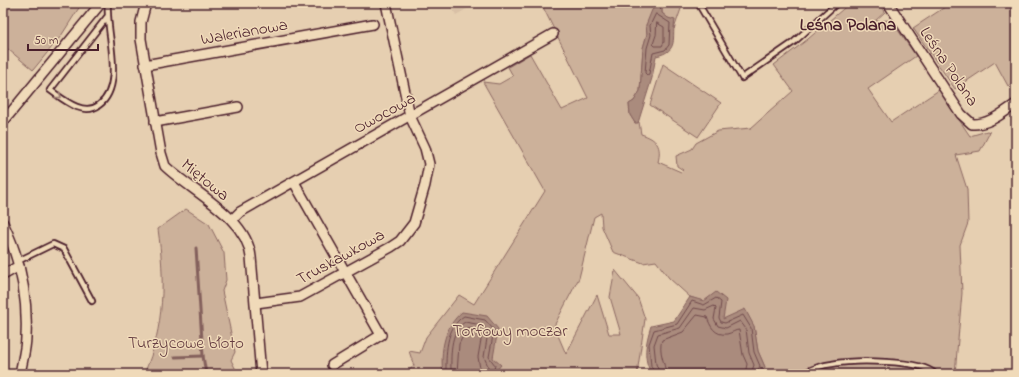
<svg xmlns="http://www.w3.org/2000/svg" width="1019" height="377" font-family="'Indie Flower',sans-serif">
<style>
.built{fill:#d9c0a6}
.green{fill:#ccb19a;stroke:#8b6862}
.water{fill:#aa8b7d;stroke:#84605c}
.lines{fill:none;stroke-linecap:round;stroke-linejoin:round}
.shore{stroke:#704a4c;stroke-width:1}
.stream{stroke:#84605c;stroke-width:3}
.lane-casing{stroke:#4a1f2b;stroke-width:8}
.street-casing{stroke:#4a1f2b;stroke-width:12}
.lane{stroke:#f0dab9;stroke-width:4.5}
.street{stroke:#f0dab9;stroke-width:9}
.oneway{stroke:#9d7c72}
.labels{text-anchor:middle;stroke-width:3;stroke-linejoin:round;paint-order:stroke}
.street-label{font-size:17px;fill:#4a1f2b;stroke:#f0dab9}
.park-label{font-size:17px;fill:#643c41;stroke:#f0dab9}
.neighbourhood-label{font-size:18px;font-weight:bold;fill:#4a1f2b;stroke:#f0dab9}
</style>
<rect width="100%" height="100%" fill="#e6cfb1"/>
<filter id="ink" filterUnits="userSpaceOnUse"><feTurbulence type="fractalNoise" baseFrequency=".025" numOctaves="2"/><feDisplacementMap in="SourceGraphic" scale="8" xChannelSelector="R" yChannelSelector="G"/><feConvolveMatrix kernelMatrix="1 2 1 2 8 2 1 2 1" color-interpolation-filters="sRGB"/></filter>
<g filter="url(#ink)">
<!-- built -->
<polygon class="built" points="449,3 477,3 456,15"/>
<!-- green -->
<g class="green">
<polygon points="3,3 82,3 61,36 33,70 3,45"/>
<path d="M541,3H660L646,25L647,34L643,48L640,91L634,101L629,104L630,115L635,123L639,122L641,134C657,139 662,146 658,162L681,172L683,170L677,166L676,156L692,149L696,143L718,131L751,128L793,91L774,65L808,39L850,3H880L885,12L875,21L891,20L916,56L868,89L891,122L939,90L970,136L987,131L990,132L980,151L956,155L967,189L968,223L960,245L962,293L955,374H824L821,369L814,374H760L765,367L758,351L754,326L723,320L704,302L690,297L669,278L656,261L643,263L613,252L602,227L601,213L594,217L579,278L554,326L566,354L597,295L609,334H621L610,297L615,270L638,298L645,319L637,374H408L407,372L414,366L409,351L420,353L426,337L459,295L474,304L545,191L483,82L499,84L513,76L508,67L530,54L562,110L588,98Z"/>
<polygon points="660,3 683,3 674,29 674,20 668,18 662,13 662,6"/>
<polygon points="951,3 1016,3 1016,80 1008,86 995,62 955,89 913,28"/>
<polygon points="663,64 721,103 698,137 650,105"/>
<path d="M186,209L209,224L224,253L226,280L222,291L235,352L231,360L238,374H144C165,327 165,279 158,229Z"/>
</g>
<!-- water -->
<g class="water">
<path d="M660,3L662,6V13L668,18L675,20C671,38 680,51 656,56L652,78L638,123H635L630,115L629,104L634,101L640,91L643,48L647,34L646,25L652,10Z"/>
<path d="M716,292L726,300L723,319L745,309L754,326L758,351L765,367L759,374H652C642,359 646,342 651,326L674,321L690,297L704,301Z"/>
<path d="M462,312L487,316L498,329L493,358L501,365L496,371L497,374H443C440,351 444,327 462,312Z"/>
</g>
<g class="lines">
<!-- shore -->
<g class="shore">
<polygon points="656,14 670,23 669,45 665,50 653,53 649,74 647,75 645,73 647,48 651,35 650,26"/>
<polygon points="657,23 664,27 664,42 662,46 655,46 653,44 656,35"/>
<path d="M446,374C446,355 445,328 464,316L485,320L494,330L489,357L495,365L493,374"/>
<path d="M451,374C451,358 449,331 465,322L482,325L488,332L484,357L488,366L487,374"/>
<polyline points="457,374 459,344 467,328 479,330 482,334 478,357 481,374"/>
<polyline points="655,374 651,366 649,344 654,330 677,324 692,301 704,305 716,298 721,302 719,318 721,322 725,323 743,315 751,328 754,352 760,366 756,374"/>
<polyline points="660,374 656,364 654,345 658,334 680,328 694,308 705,310 714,306 716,308 714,319 718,326 726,328 740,321 746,329 749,353 754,365 751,374"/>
<path d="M666,374C665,362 658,352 662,340L683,332L697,315L707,317C710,326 715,336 727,334C732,333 735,330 739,330L743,355L747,364L745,374"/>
</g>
<!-- stream -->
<g class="stream">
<polyline points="196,248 203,356 206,374"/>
<polyline points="175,357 203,356"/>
</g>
<!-- lane casing -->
<g class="lane-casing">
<g id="lane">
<polyline points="698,3 742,78 794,42 837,3"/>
<path d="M107,17L50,90C63,99 83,117 99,105C126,85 105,32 108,3"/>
<polyline points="18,261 53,244 64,249 92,301"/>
<path d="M803,374C812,369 822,365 832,364C852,360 921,359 935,374"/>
</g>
</g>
<!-- street casing -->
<g class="street-casing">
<g id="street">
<path d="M146,3L141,22V39L161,153L165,166C192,192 247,217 251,257L261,374"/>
<path d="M888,3L961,114L972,124C989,125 1002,113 1016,104"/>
<polyline points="145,65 373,24"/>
<polyline points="3,122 101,3"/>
<polyline points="155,122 238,107"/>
<polyline points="294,182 381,335 332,365"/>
<polyline points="232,220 240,212 553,34"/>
<path d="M3,223C20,258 28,298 26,337C26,349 22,362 20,374"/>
<polyline points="3,275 19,266"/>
<polyline points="256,303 300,297 391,247 400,241 414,223 425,185 429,164 425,148 410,116 386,3"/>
</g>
</g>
<!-- lane -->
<use href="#lane" class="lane"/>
<!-- street -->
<use href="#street" class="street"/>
</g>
<!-- one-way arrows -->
<defs><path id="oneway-chevron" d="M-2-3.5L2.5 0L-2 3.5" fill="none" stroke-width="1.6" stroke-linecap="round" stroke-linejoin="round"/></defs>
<use class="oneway" href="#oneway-chevron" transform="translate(59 96) rotate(37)"/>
</g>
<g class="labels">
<!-- street labels -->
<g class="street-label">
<text transform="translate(244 31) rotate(-10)" y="6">Walerianowa</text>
<text transform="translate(950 66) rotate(56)" y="6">Leśna Polana</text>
<text transform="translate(384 112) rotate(-29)" y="6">Owocowa</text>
<text transform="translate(206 179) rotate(39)" y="6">Miętowa</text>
<text transform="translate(340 256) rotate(-29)" y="6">Truskawkowa</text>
</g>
<!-- park labels -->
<g class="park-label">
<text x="510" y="336">Torfowy moczar</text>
<text x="186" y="348">Turzycowe błoto</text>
</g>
<!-- neighbourhood labels -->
<g class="neighbourhood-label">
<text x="848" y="30">Leśna Polana</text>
</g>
</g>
<!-- margin -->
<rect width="1019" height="377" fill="none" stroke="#f0dab9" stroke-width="16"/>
<rect x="8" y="8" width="1003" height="361" fill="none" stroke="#4a1f2b" stroke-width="1.5" filter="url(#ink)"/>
<!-- scale -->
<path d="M28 44v6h70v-6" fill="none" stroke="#4a1f2b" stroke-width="2"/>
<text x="34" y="44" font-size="12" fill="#4a1f2b" stroke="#f0dab9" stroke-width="3" paint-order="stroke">50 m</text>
</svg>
